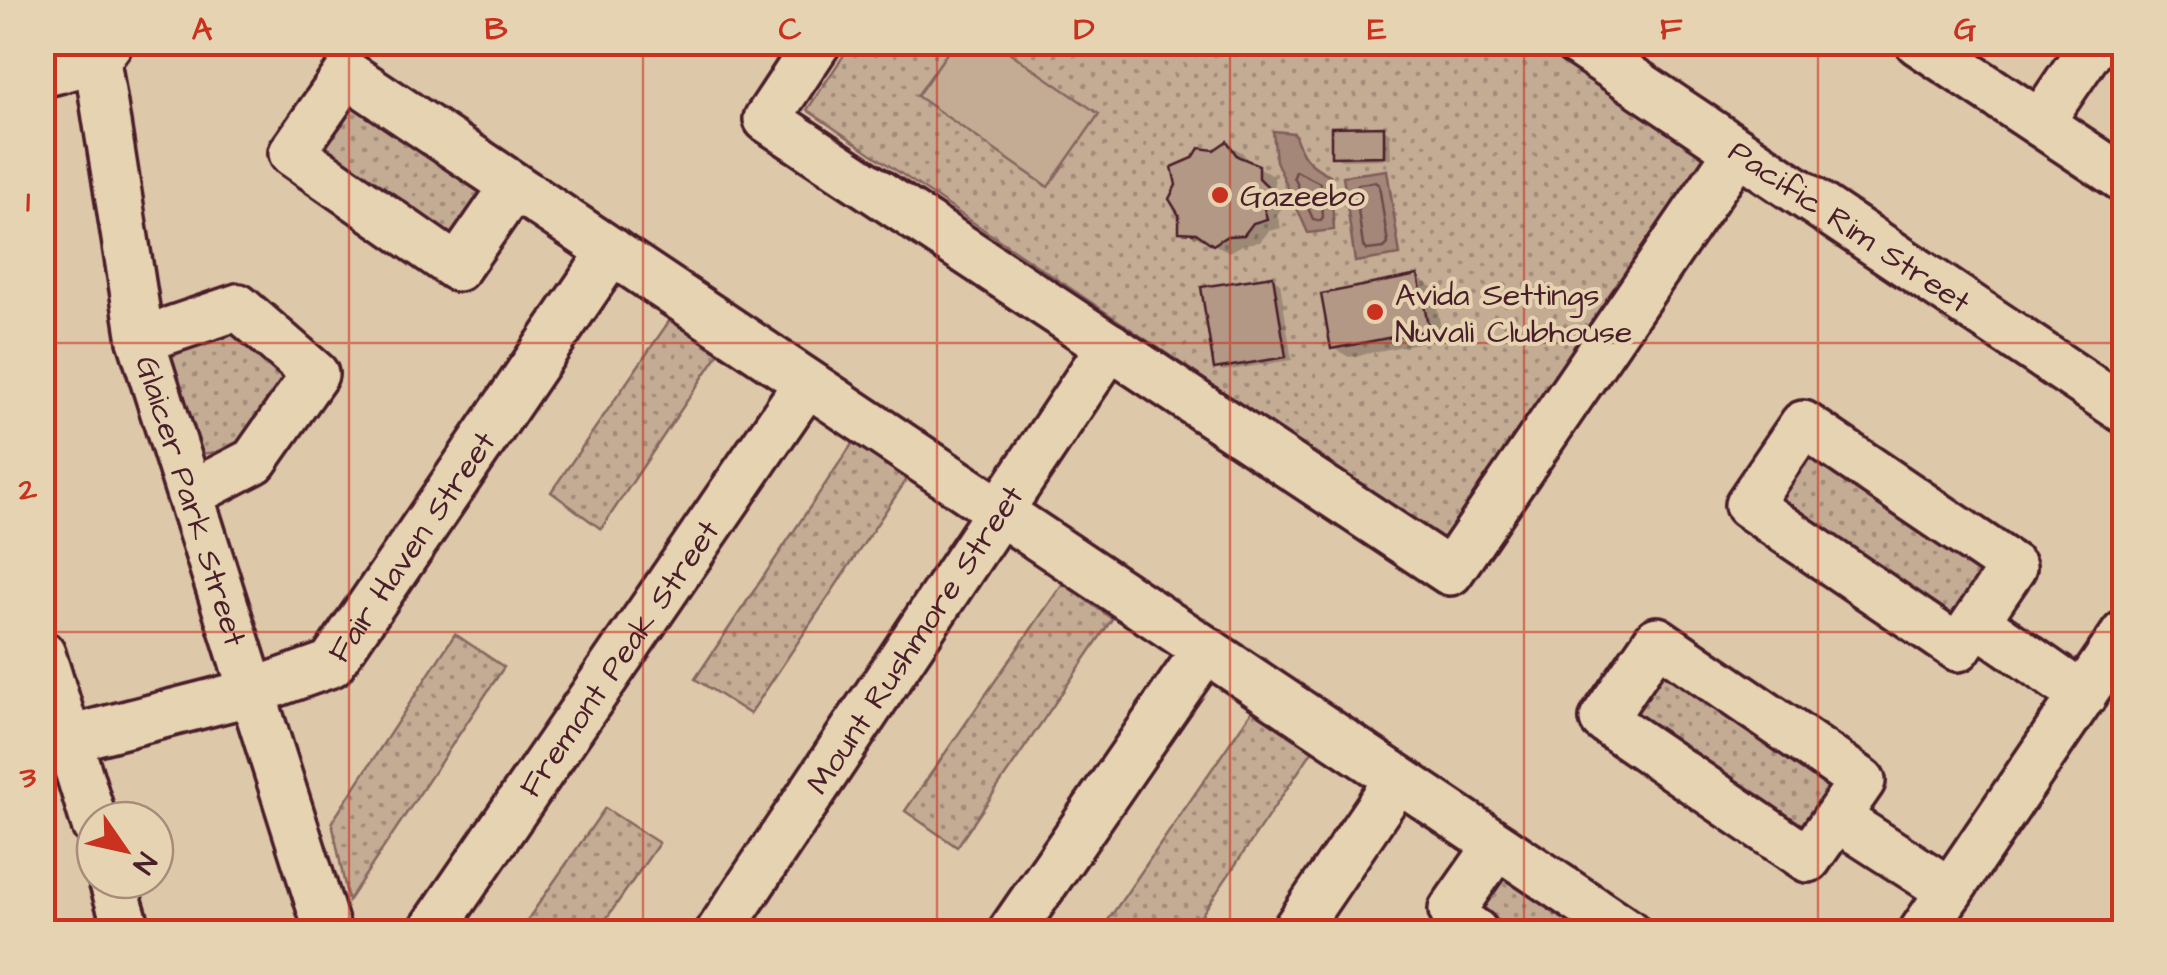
<svg xmlns="http://www.w3.org/2000/svg" width="2167" height="975" font-family="'Architects Daughter',sans-serif">
<style>
.park{fill:url(#park-dots);stroke:#876660;stroke-width:2.5}
.garden{fill:#c4ac94;stroke:#876660;stroke-width:2.5}
.water{fill:#a48779;stroke:#805d5a;stroke-width:2.5}
.shadow{fill:#0003}
.lines{fill:none;stroke-linecap:round;stroke-linejoin:round}
.shore{stroke:#6e494a;stroke-width:2.5}
.building{fill:#b39985;stroke:#4a1f2b;stroke-width:2.5}
.minor-casing{stroke:#4a1f2b;stroke-width:52}
.minor{stroke:#e6d3b1;stroke-width:45}
.grid{fill:none;stroke:#c8321e;stroke-width:2.5;stroke-opacity:0.55}
.poi-dot{fill:#c8321e;stroke:#e6d3b1;stroke-width:4}
.labels{text-anchor:middle;stroke-width:8;stroke-linejoin:round;paint-order:stroke}
.poi-label{font-size:32px;fill:#4a1f2b;stroke:#e6d3b1;text-anchor:start}
.street-label{font-size:32px;fill:#4a1f2b;stroke:#e6d3b1}
.neatline{fill:none;stroke:#c8321e;stroke-width:4}
.grid-label{font-size:32px;text-anchor:middle;font-weight:bold;fill:#c8321e}
</style>
<defs>
<pattern id="park-dots" width="8" height="8" patternUnits="userSpaceOnUse" patternTransform="scale(2.5)"><rect width="8" height="8" fill="#c4ac94"/><path d="M2 2h.1M6 6h.1" fill="none" stroke="#a18b79" stroke-width="1.8" stroke-linecap="round"/></pattern>
</defs>
<rect width="100%" height="100%" fill="#ddc8a9"/>
<filter id="ink" filterUnits="userSpaceOnUse"><feTurbulence type="fractalNoise" baseFrequency=".01" numOctaves="2"/><feDisplacementMap in="SourceGraphic" scale="20" xChannelSelector="R" yChannelSelector="G"/><feConvolveMatrix kernelMatrix="1 2 1 2 8 2 1 2 1" color-interpolation-filters="sRGB"/></filter>
<g filter="url(#ink)">
<!-- park -->
<g class="park">
<polygon points="852,43 1536,43 1713,160 1448,544 807,110"/>
<polygon points="354,90 494,185 449,250 312,153"/>
<polygon points="672,317 721,350 601,529 551,492"/>
<polygon points="234,321 298,378 240,449 201,454 166,350"/>
<polygon points="856,438 909,476 750,714 695,679"/>
<polygon points="1811,445 1991,572 1951,629 1767,505"/>
<polygon points="1063,583 1112,619 957,847 905,811"/>
<polygon points="455,634 504,667 348,901 332,822"/>
<polygon points="1658,658 1842,784 1804,837 1627,715"/>
<polygon points="1258,702 1315,747 1190,932 1100,932"/>
<polygon points="605,808 659,843 597,932 519,932"/>
<polygon points="1504,860 1608,932 1497,932 1467,912"/>
</g>
<!-- garden -->
<polygon class="garden" points="954,43 996,43 1099,114 1048,187 917,96"/>
<!-- water -->
<g class="water">
<path d="M1273,131L1294,133C1302,156 1308,165 1330,175L1334,230L1308,233L1276,161Z"/>
<polygon points="1387,170 1400,255 1355,262 1343,176"/>
</g>
<!-- shadow -->
<g class="shadow">
<polygon points="1383,129 1390,133 1391,159 1341,160 1334,156"/>
<polygon points="1227,144 1243,153 1250,164 1274,176 1275,189 1286,202 1277,215 1281,228 1269,231 1260,242 1244,244 1230,252 1182,230 1215,153"/>
<polygon points="1273,278 1280,283 1292,360 1223,371 1216,367"/>
<polygon points="1418,278 1433,287 1443,338 1349,357 1333,348"/>
</g>
<g class="lines">
<!-- shore -->
<g class="shore">
<polygon points="1296,171 1320,183 1323,217 1320,221 1313,219 1294,177"/>
<polygon points="1375,182 1379,185 1388,244 1384,248 1367,250 1363,246 1355,188 1359,184"/>
</g>
</g>
<!-- building -->
<g class="building">
<polygon points="1384,126 1384,156 1331,157 1331,127"/>
<polygon points="1227,141 1237,156 1259,165 1259,178 1272,191 1263,205 1267,219 1253,223 1244,235 1227,236 1213,245 1196,233 1179,232 1179,215 1169,199 1176,185 1172,167 1193,158 1199,148 1214,150"/>
<polygon points="1418,275 1429,330 1331,349 1321,294"/>
<polygon points="1273,276 1286,357 1214,369 1201,287"/>
</g>
<g class="lines">
<!-- minor casing -->
<g class="minor-casing">
<g id="minor">
<polyline points="818,42 767,119 1450,572 1737,152"/>
<path id="s1" d="M1576,42L2124,410"/>
<polyline points="1918,42 2124,179"/>
<path id="s2" d="M97,60L141,340L328,932"/>
<polyline points="42,74 97,60 110,42"/>
<polyline points="2040,123 2095,42"/>
<polyline points="514,186 457,268 292,153 347,74 1627,932"/>
<polyline points="141,340 238,307 315,374 254,461 190,494"/>
<polygon points="1803,424 2013,567 1958,648 1748,505"/>
<polyline points="1977,622 2083,696"/>
<polygon points="1657,640 1862,781 1808,859 1603,719"/>
<polyline points="42,654 95,825"/>
<path id="s3" d="M69,739L252,692L331,664L612,251"/>
<polyline points="1837,818 1950,891"/>
<polyline points="112,880 128,932"/>
<path id="s4" d="M431,932L807,383"/>
<path id="s5" d="M719,932L1110,346"/>
<polyline points="1011,932 1205,650"/>
<polyline points="1294,932 1398,779"/>
<polyline points="1475,932 1459,921 1452,910 1497,846"/>
<polyline points="1922,932 2124,634"/>
</g>
</g>
<!-- minor -->
<use href="#minor" class="minor"/>
</g>
</g>
<!-- grid -->
<path class="grid" d="M349,42V932M643,42V932M937,42V932M1230,42V932M1524,42V932M1818,42V932M42,343H2124M42,632H2124"/>
<!-- markers -->
<g class="poi-dot">
<circle cx="1220" cy="195" r="10"/>
<circle cx="1375" cy="312" r="10"/>
</g>
<g class="labels">
<!-- poi labels -->
<g class="poi-label">
<text x="1240" y="206">Gazeebo</text>
<text x="1395" y="305">Avida Settings<tspan x="1395" dy="37">Nuvali Clubhouse</tspan></text>
</g>
<!-- street labels -->
<g class="street-label">
<text dy="11" stroke="none"><textPath href="#s1" startOffset="330">Pacific Rim Street</textPath></text>
<text dy="11" stroke="none"><textPath href="#s2" startOffset="452">Glaicer Park Street</textPath></text>
<text dy="11" stroke="none"><textPath href="#s3" startOffset="415">Fair Haven Street</textPath></text>
<text dy="11" stroke="none"><textPath href="#s5" startOffset="352">Mount Rushmore Street</textPath></text>
<text dy="11" stroke="none"><textPath href="#s4" startOffset="332">Fremont Peak Street</textPath></text>
</g>
</g>
<!-- margin -->
<rect width="2167" height="975" fill="none" stroke="#e6d3b1" stroke-width="110"/>
<!-- north arrow -->
<g transform="translate(125 850) rotate(124)"><circle r="48" fill="#e6d3b1" stroke="#a88b7b" stroke-width="2.5"/>
<path d="M0-8L18 38L0 25L-18 38Z" fill="#c8321e"/>
<text y="-15" font-size="28" font-weight="bold" text-anchor="middle" fill="#4a1f2b">N</text>
</g>
<rect x="55" y="55" width="2057" height="865" class="neatline"/>
<g class="grid-label">
<text x="202" y="39">A</text>
<text x="496" y="39">B</text>
<text x="790" y="39">C</text>
<text x="1084" y="39">D</text>
<text x="1377" y="39">E</text>
<text x="1671" y="39">F</text>
<text x="1965" y="39">G</text>
<text x="28" y="211">1</text>
<text x="28" y="499">2</text>
<text x="28" y="787">3</text>
</g>
</svg>
